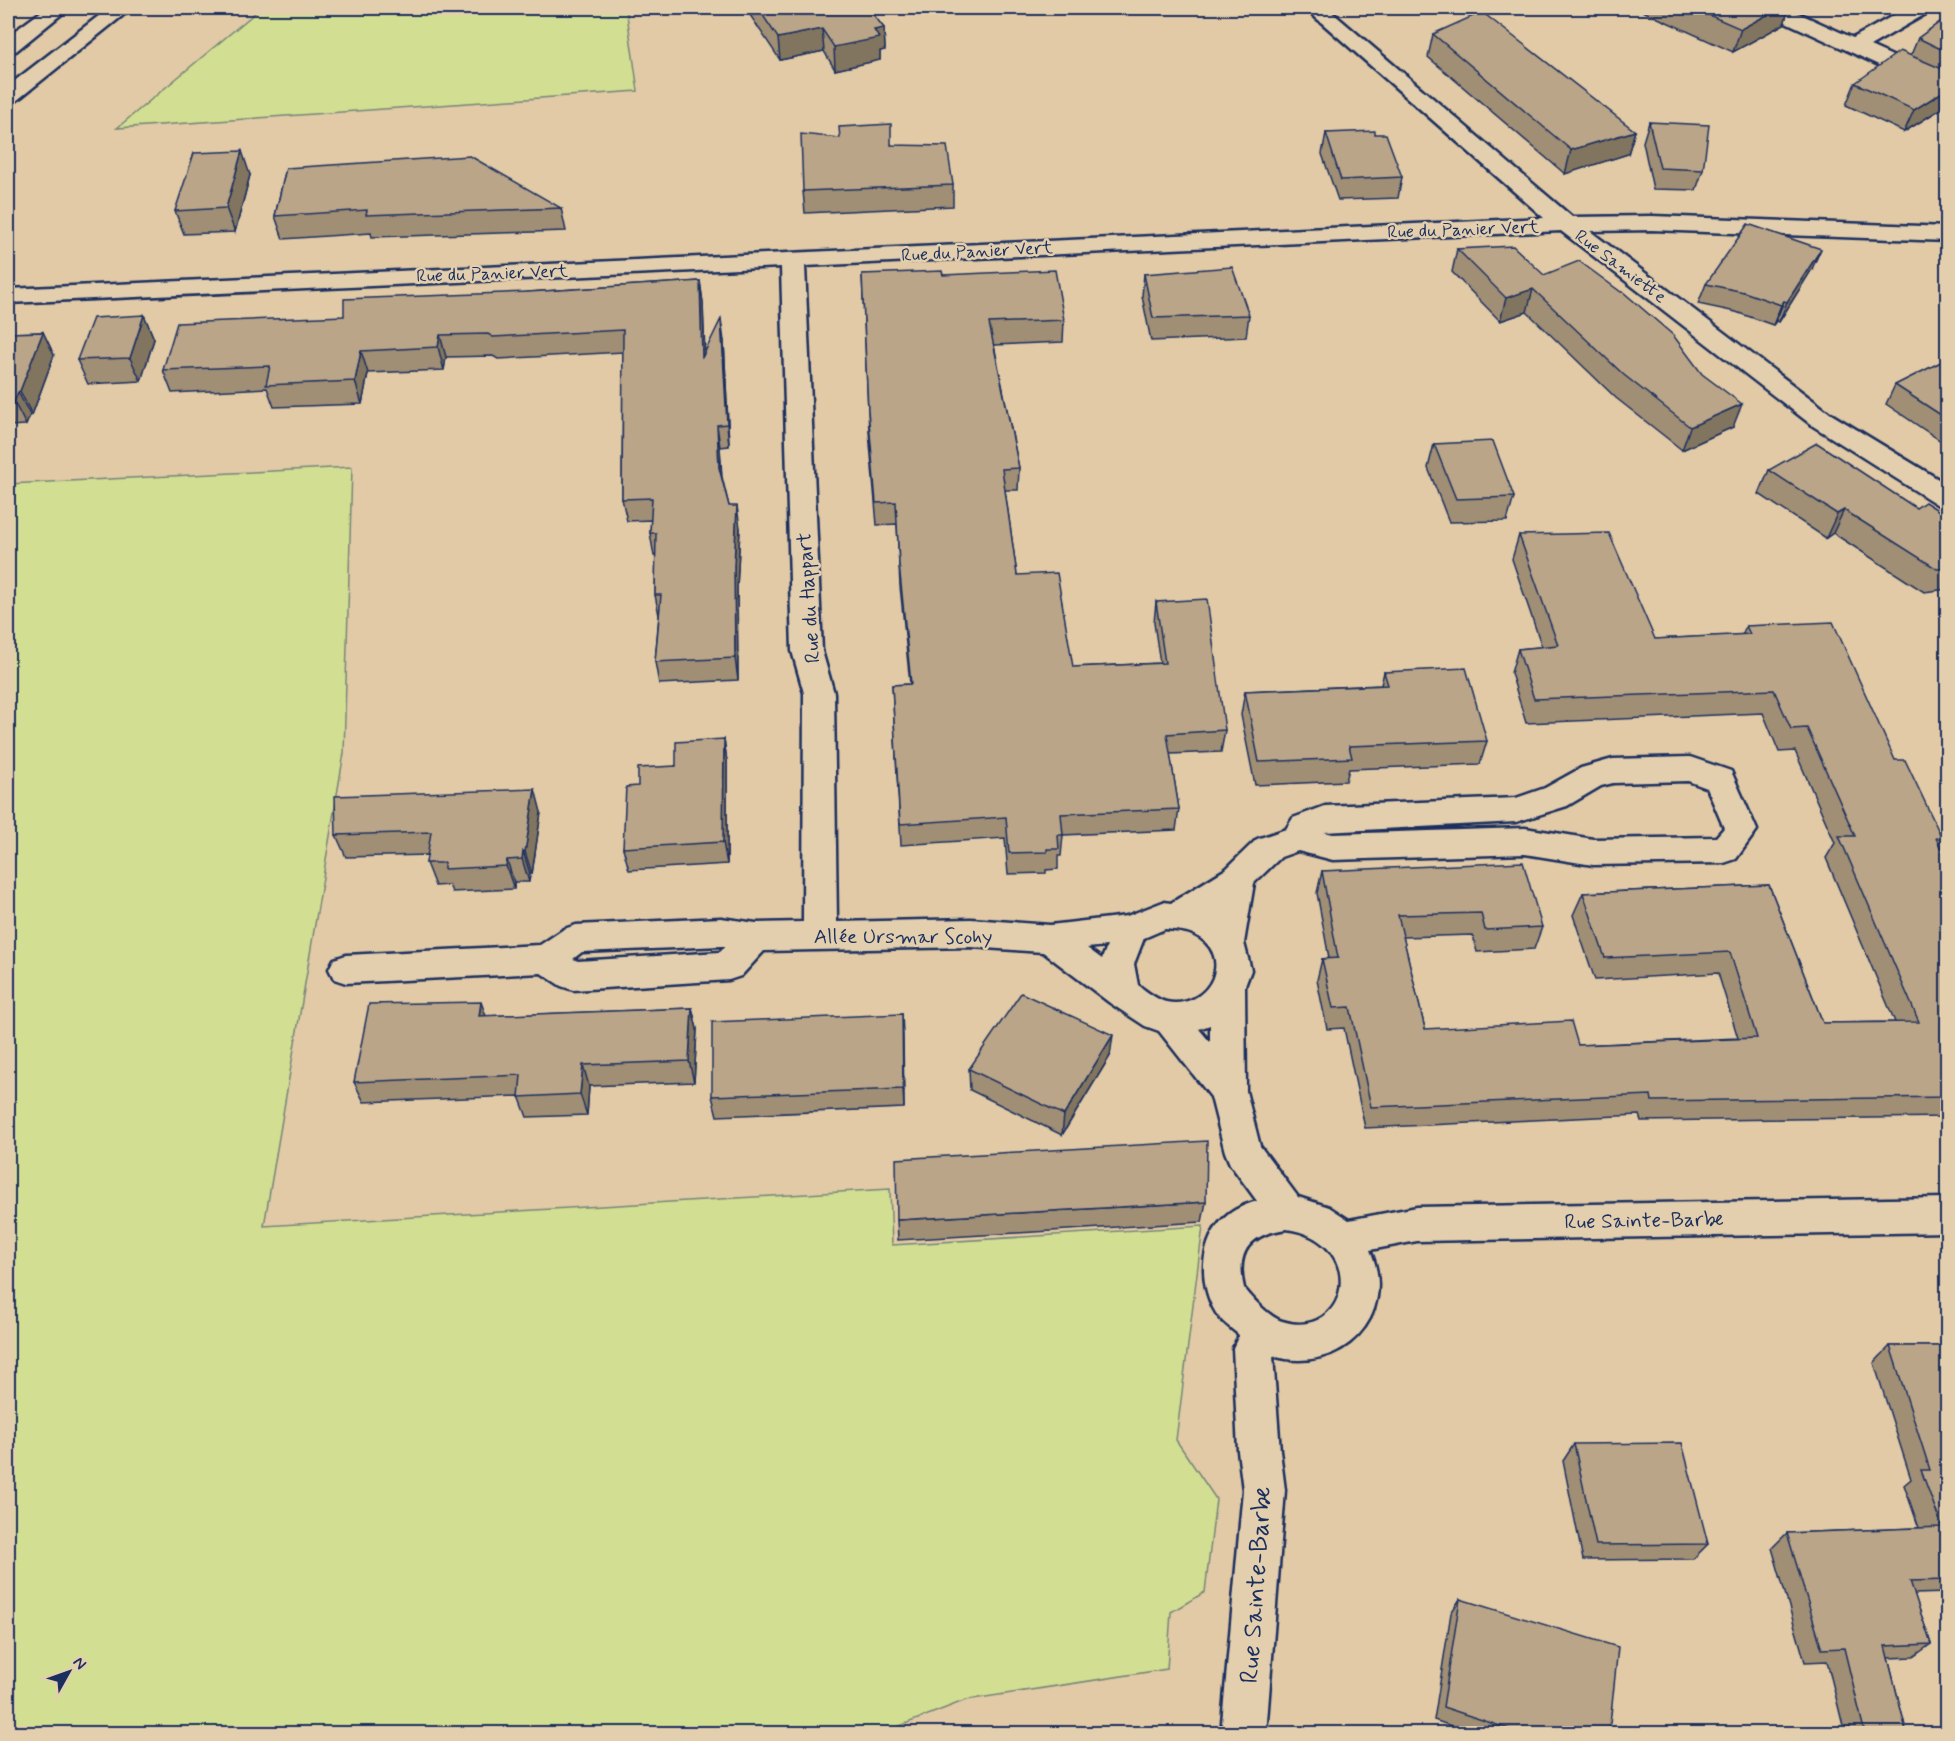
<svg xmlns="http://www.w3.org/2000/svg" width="1955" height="1741" font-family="Mynerve,sans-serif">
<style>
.green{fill:#d2de91;stroke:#768678;stroke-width:1.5}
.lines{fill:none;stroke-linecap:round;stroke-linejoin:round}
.minor-casing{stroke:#1b2f5e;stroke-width:5}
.trunk-casing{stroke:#1b2f5e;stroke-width:5}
.minor{fill:#e3cfad;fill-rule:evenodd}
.trunk{fill:#e3cfad;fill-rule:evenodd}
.wall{fill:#a08e75;stroke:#1b2f5e;stroke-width:1.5}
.shaded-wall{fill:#82745f;stroke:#1b2f5e;stroke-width:1.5}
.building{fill:#baa588;stroke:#1b2f5e;stroke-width:1.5}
.labels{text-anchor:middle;stroke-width:5;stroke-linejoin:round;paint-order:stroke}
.far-street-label{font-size:18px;fill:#1b2f5e;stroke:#e3cfad}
.street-label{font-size:21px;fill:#1b2f5e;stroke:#e3cfad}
.near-street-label{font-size:26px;fill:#1b2f5e;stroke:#e3cfad}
</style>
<rect width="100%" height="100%" fill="#e1caa5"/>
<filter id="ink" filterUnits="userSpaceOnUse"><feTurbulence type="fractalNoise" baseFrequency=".0167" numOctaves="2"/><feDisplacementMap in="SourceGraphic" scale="12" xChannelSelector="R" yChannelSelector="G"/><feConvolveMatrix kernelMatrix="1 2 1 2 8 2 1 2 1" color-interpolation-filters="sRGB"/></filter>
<g filter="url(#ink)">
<!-- green -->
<g class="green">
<polygon points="261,8 626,8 638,91 117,128"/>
<polygon points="352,467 344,753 264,1226 890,1189 892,1245 1203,1226 1176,1440 1216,1499 1205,1592 1171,1612 1167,1669 966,1700 882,1733 8,1733 8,484"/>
</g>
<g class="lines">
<!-- minor casing -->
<g class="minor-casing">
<g id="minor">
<path d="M1305,8H1327L1572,217L1652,216L1948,227V241L1652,230L1590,231L1831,414L1948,485V507L1938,505L1813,426L1561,231L805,266L822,651L834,693L837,922L971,919L1050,925L1127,916L1163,902L1171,903L1226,869L1257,839L1286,829L1293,818L1325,806L1516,798L1545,788L1581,768L1613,759L1690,757L1731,771L1757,830L1736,859L1724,863L1593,865L1525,854L1333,860L1298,851L1281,857L1254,883L1244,943L1251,970L1245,986L1246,1091L1260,1146L1298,1197L1329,1207L1349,1220L1417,1207L1948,1198V1232L1417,1241L1370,1250C1400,1316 1340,1376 1273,1356L1280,1451L1285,1490L1266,1734H1221L1243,1490L1238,1451L1233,1348L1239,1335C1231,1328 1221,1321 1216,1313C1196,1280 1200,1231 1235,1210C1242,1206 1250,1203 1257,1201L1230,1164L1225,1152L1211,1097L1159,1031L1145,1026L1110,1003L1043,952L971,947L764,951L741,976L729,980L573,990L561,986L541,973L346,983L334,979L329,969L334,959L346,955L540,945L564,929L576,925L721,918L756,923L803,922L804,693L792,651L781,267L8,303V289L1544,218ZM1688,781L1707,788L1724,828L1716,837L1593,839L1525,828L1333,834L1324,832L1516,822L1567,806L1601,786L1613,783ZM1165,929C1173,930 1185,930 1193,934C1237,954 1210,1011 1166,1002C1157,1000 1146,991 1138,985L1134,964L1144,938ZM721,946H726L720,952L578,961L573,959L582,952ZM1107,946L1102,959L1087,948ZM1210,1025V1042L1199,1029ZM1287,1229C1369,1241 1349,1342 1282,1321C1269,1317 1252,1298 1244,1288C1235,1250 1251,1234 1287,1229Z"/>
<polygon points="1761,8 1787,8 1853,38 1907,8 1932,8 1929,12 1870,46 1948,81 1948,97 1764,12"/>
</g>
</g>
<!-- trunk casing -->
<g class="trunk-casing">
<g id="trunk">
<polygon points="46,8 69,8 16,51 8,52 8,36"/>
<polygon points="109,8 132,8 16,101 8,103 8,86"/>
</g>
</g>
<!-- minor -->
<use href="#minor" class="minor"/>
<!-- trunk -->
<use href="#trunk" class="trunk"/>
</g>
<!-- wall -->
<g class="wall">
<polygon points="748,8 868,8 884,28 885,50 880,51 880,60 835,70 824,51 780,60 748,12"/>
<polygon points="1636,8 1789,8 1784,24 1733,52"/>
<polygon points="1791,8 1813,8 1803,13"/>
<polygon points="1947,17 1947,105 1904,132 1846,105 1855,83 1911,55 1918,38"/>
<polygon points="1433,34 1635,131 1628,154 1565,174 1428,57"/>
<polygon points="1649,122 1703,170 1696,190 1653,189 1643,142"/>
<polygon points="1326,133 1375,134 1402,177 1398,198 1338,200 1322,154"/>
<polygon points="892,145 953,185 953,206 805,213 803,191"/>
<polygon points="286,168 561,208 566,231 372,237 371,233 283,239 275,216"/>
<polygon points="250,175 235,232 184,234 175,211"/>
<polygon points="1457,249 1544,275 1733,427 1682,450 1616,398 1527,312 1500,321 1452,272"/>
<polygon points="1812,269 1779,322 1776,321 1773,325 1736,312 1698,304 1706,284"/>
<polygon points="862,274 943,275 1064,320 1063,342 994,345 1019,468 1018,490 1005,490 1017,575 1073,667 1160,663 1154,623 1156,602 1225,730 1221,752 1170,754 1179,809 1176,830 1063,835 1061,856 1058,856 1058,869 1046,870 1046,873 1008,874 1005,838 901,845 892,685 910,684 900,586 897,524 877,525 869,432"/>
<polygon points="1144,274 1249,315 1246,337 1151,341 1142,296"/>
<polygon points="700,281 703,303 705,353 724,341 729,446 720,447 722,477 729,506 740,528 737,588 738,680 659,684 655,662 659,615 655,595 656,556 654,556 650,533 651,520 627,521 622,499 623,352 498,359 493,356 446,357 444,370 368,373 362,404 274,407 267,388 172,393 163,370 344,316 528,292"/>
<polygon points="144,315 154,339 141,381 88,384 77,360"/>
<polygon points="43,332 54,355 32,415 30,415 26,425 8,426 8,333"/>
<polygon points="1947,359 1947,445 1886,404 1895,385"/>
<polygon points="1434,444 1514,497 1507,521 1449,522 1428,468"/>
<polygon points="1769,470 1947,516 1947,589 1924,592 1833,533 1826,538 1759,494"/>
<polygon points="1519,535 1655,639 1742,635 1746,626 1895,760 1942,838 1939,843 1947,862 1947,1117 1641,1121 1639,1115 1365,1128 1344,1028 1327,1029 1317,980 1322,959 1329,958 1317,893 1322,871 1542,927 1534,949 1477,952 1473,935 1403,937 1425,1029 1578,1045 1738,1038 1718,973 1595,980 1573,915 1583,893 1769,885 1823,1023 1895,1022 1826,858 1835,843 1795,751 1779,752 1763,713 1526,723 1511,673 1518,649 1542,647 1512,559"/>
<polygon points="1384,672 1487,741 1480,764 1349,769 1346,781 1255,785 1241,715 1245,691 1381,685"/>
<polygon points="724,739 727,762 727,864 629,870 623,848 638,786"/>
<polygon points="541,812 532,874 530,874 529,882 514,882 514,889 452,892 449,885 435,886 426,863 428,855 346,857 336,835"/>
<polygon points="692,1008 697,1029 694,1082 589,1086 587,1115 527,1117 519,1096 364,1102 354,1082 486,1016"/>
<polygon points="902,1014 904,1108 717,1116 712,1096"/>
<polygon points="1110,1056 1062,1135 970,1090 969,1069"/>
<polygon points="1206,1202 1202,1222 898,1240 897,1220"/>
<polygon points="1890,1346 1947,1346 1947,1593 1914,1594 1931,1644 1913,1657 1888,1658 1907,1734 1845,1734 1827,1661 1805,1662 1772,1548 1787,1533 1919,1528 1904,1485 1911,1479 1874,1363"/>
<polygon points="1574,1444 1708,1544 1693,1559 1583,1560 1563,1461"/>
<polygon points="1460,1599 1609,1734 1475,1734 1434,1720 1451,1613"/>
</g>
<!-- shaded-wall -->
<g class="shaded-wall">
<polygon points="1780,8 1789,8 1784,24 1733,52 1741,29"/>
<polygon points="1805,8 1813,8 1803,13"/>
<polygon points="884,28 885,50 880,51 880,60 835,70 834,47 874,30"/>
<polygon points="822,29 824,51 780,60 778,38"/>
<polygon points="1947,89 1947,105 1904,132 1914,110"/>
<polygon points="1635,131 1628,154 1565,174 1571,150"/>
<polygon points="242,151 250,175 235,232 226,208"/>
<polygon points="1821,249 1812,269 1779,322 1787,302"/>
<polygon points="700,281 703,303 705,380 702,358"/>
<polygon points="1533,289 1527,312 1500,321 1506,298"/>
<polygon points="1784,301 1776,321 1773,325 1781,305"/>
<polygon points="144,315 154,339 141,381 130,358"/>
<polygon points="721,319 724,341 729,446 727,424"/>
<polygon points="43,332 54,355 32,415 20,391"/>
<polygon points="440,335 446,357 444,370 438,347"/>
<polygon points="361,351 368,373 362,404 355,381"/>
<polygon points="18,392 30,415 26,425 14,402"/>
<polygon points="1742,404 1733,427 1682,450 1690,427"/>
<polygon points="717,425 720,447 722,490 719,468"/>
<polygon points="737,506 740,528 737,588 738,680 735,658 734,566"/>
<polygon points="1844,510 1833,533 1826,538 1837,514"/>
<polygon points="724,739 727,762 727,864 723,842"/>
<polygon points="535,789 541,812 532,874 525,852"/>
<polygon points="523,851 530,874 529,882 522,859"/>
<polygon points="507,860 514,882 514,889 506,866"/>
<polygon points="481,1002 489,1024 479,1016"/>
<polygon points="692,1008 697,1029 694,1082 689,1061"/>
<polygon points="902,1014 903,1034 904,1108 903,1089"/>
<polygon points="1113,1035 1110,1056 1062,1135 1064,1115"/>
<polygon points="583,1065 589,1086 587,1115 580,1094"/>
</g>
<!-- building -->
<g class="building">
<polygon points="758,8 868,8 884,28 874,30 879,38 834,47 822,29 778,38"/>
<polygon points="1693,8 1780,8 1741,29"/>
<polygon points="1482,12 1635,131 1571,150 1433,34"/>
<polygon points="1947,17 1947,52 1918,38"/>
<polygon points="1900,51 1947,71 1947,89 1914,110 1855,83"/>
<polygon points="1649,122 1709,125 1703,170 1660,168"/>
<polygon points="891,124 891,145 947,146 953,185 803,191 801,134 840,138 839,127"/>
<polygon points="1375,131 1375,134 1386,134 1402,177 1341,180 1326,133"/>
<polygon points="242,151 226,208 175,211 194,153"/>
<polygon points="470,156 561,208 366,215 367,210 275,216 286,168"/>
<polygon points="1748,224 1821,249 1787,302 1784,301 1781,305 1744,292 1706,284"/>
<polygon points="1513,246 1544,275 1579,261 1621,292 1623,292 1673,335 1702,374 1742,404 1690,427 1624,375 1533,289 1506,298 1457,249"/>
<polygon points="1232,267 1249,315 1153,318 1144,274"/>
<polygon points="1055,270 1064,320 989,323 1019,468 1002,469 1017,575 1057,573 1073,667 1165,663 1156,602 1207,599 1225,730 1167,734 1179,809 1061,814 1063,835 1058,835 1059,849 1047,849 1047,852 1009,853 1006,817 900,824 892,685 911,684 899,564 896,502 876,503 868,410 862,274 942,271 943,275"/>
<polygon points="700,281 702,358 721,319 727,424 717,425 719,468 729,506 737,506 734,566 735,658 655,662 661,595 655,595 656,533 650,533 652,498 622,499 623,330 493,337 488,334 440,335 438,347 361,351 355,381 266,385 270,366 163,370 177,323 344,316 344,299 528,292"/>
<polygon points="144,315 130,358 77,360 93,318"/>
<polygon points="43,332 20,391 18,392 14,402 8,402 8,333"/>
<polygon points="1947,359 1947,419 1895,385"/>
<polygon points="1493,441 1514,497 1456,499 1434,444"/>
<polygon points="1817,443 1916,508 1925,502 1947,516 1947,568 1937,569 1844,510 1837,514 1769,470"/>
<polygon points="1609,533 1655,639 1750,634 1746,626 1833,622 1895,760 1905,760 1942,838 1936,838 1947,862 1947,1097 1652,1101 1651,1095 1371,1107 1350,1007 1333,1008 1322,959 1338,958 1322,871 1523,862 1542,927 1485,930 1481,913 1398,915 1425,1029 1571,1021 1578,1045 1757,1038 1730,952 1605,958 1583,893 1769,885 1823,1023 1919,1022 1839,836 1855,836 1807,728 1791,729 1774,690 1534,699 1518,649 1558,645 1519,535"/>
<polygon points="1466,668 1487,741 1349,746 1352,758 1259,762 1245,691 1388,685 1384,672"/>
<polygon points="724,739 723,842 623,848 626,787 638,786 638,768 676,766 676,742"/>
<polygon points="535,789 525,852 523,851 522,859 507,860 506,866 444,869 444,863 426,863 431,832 336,835 335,796"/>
<polygon points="1021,993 1113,1035 1064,1115 969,1069"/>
<polygon points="481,1002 479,1016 692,1008 689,1061 583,1065 580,1094 519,1097 521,1075 354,1082 369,1004"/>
<polygon points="902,1014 903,1089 712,1096 712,1022"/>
<polygon points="1207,1141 1206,1202 897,1220 896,1159"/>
<polygon points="1890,1346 1947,1346 1947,1580 1910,1581 1931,1644 1885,1646 1907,1734 1865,1734 1844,1648 1822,1649 1787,1533 1942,1527 1921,1470 1930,1470"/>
<polygon points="1682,1443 1708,1544 1596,1545 1574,1444"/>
<polygon points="1460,1599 1618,1647 1609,1734 1524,1734 1443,1707"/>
</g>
</g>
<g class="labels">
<!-- far-street labels -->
<g class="far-street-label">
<text transform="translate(1463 229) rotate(-2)" y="6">Rue du Panier Vert</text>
<text transform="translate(977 251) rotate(-3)" y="6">Rue du Panier Vert</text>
<text transform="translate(1621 266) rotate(37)" y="6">Rue Samiette</text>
<text transform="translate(492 273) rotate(-2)" y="6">Rue du Panier Vert</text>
</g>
<!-- street labels -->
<g class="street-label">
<text transform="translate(808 598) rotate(-94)" y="7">Rue du Happart</text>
<text x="903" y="943">Allée Ursmar Scohy</text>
<text transform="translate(1644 1220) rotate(-1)" y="7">Rue Sainte-Barbe</text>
</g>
<!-- near-street labels -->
<g class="near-street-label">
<text transform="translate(1255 1585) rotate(-86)" y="9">Rue Sainte-Barbe</text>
</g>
</g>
<!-- margin -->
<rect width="1955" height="1741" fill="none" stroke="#e3cfad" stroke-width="30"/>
<rect x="15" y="15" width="1925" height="1711" fill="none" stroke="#1b2f5e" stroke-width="2" filter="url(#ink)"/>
<!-- north arrow -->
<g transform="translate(69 1672) rotate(50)" stroke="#e3cfad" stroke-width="4.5" paint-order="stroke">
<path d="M0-4.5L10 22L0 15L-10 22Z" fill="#1b2f5e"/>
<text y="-9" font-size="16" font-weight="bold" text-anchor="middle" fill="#1b2f5e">N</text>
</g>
</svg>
